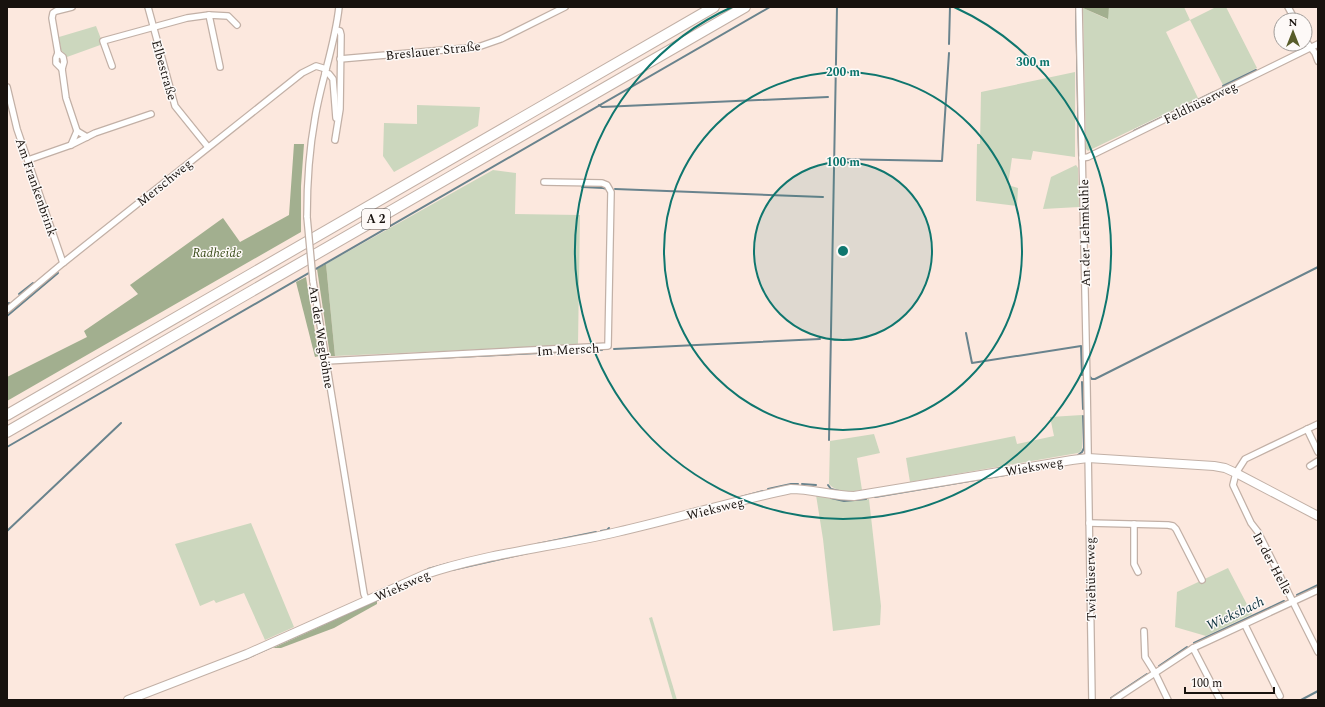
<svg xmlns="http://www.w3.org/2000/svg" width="1325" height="707" font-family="Spectral,serif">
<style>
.green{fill:#ccd7be}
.forest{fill:#a2af8f}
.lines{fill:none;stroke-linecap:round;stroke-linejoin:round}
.stream{stroke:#69838d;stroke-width:2}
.street-casing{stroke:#c2b0a6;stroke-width:8}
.secondary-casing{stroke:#c2b0a6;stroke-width:10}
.highway-casing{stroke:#c2b0a6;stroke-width:12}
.street{stroke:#fff;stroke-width:5.5}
.secondary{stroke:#fff;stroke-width:8}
.highway{stroke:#fff;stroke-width:10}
.street-bridge-casing{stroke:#c2b0a6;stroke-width:8;stroke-linecap:butt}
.street-bridge{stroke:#fff;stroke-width:5.5}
.ring{fill:none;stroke:#0f766e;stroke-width:2}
.labels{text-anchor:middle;stroke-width:3;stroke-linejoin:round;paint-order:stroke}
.shield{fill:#fdf9f7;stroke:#5d5754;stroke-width:1}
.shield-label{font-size:12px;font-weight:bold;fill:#18120e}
.street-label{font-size:13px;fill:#18120e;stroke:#fdf9f7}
.park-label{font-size:13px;font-style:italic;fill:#3d4f1d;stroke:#fdf9f7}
.water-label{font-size:14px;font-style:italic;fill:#0e333f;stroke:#fdf9f7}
.centre{fill:#0f766e;stroke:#fdf9f7;stroke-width:2}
.ring-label{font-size:12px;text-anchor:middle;font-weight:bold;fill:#0f766e;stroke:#fdf9f7;stroke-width:3;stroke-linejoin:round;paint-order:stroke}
</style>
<rect width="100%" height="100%" fill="#fce8de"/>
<!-- green -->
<g class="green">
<polygon points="1109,7 1184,7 1190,20 1216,7 1226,7 1257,68 1223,85 1190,20 1166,32 1198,98 1088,151 1086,149 1083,8 1107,19"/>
<polygon points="96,26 103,44 67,57 61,50 59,37"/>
<polygon points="1075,72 1075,157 1033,151 1031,160 1012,158 1008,185 1018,188 1017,206 976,201 977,144 980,144 981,92"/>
<polygon points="417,105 480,107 478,126 394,172 383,156 384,123 417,124"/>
<polygon points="1076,165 1078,168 1079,207 1043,209 1051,177"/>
<polygon points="493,170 516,173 515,214 580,215 578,345 335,356 326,264"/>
<polygon points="1082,415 1082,448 1081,451 1078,453 910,482 906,458 1015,436 1017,444 1054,436 1050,417"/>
<path d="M874,434L880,453L857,458L862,490C850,492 837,493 829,484L830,441Z"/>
<path d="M816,495C838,500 847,502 869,499L881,606L880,625L833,631L823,539Z"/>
<polygon points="251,523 294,627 265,640 244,593 216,603 214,600 200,606 175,544"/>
<polygon points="1228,568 1252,614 1206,636 1175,627 1177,592"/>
<polygon points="652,617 677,700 673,700 649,618"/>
</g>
<!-- forest -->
<g class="forest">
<polygon points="1083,7 1109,7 1108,19 1083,8"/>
<polygon points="294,144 304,144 301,186 301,232 7,401 7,377 87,337 84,331 138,294 130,285 223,218 240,242 289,215"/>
<polygon points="326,264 335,356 330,356 317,269"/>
<polygon points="306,277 319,356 315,357 296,282"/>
<polygon points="377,601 377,604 334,628 281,648 273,648"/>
</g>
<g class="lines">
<!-- stream -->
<g class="stream">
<polyline points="1076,7 1079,157"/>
<polyline points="949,44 950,7"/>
<polyline points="1223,86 1256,70"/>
<polyline points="599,105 602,107 828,97"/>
<polyline points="1134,131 1214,92"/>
<polyline points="834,159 942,161 949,53"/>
<polyline points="582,187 603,188 607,189"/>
<polyline points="615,189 823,197"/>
<polyline points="19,294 33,283"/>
<polyline points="7,305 9,303"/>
<polyline points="7,316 58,273"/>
<polyline points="966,333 972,363 1081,346 1082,375"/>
<polyline points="614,349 820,339"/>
<polyline points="435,358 602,350"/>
<polyline points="1089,376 1092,379 1095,379 1318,267"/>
<polyline points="1082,382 1083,409"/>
<polyline points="829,440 837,7"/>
<polyline points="7,447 770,7"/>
<polyline points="1078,455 1082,452 1084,448 1083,416"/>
<polyline points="802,484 816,485"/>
<polyline points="828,485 831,489 839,491"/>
<polyline points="768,489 791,484 798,484"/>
<polyline points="875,497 1017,473"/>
<polyline points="737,498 763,491"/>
<polyline points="831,498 844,501 866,499"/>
<polyline points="7,531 121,423"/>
<polyline points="601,531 607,530 609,528"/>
<polyline points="537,544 596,532"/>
<polyline points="428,569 450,563"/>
<polyline points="452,570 528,553"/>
<polyline points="1297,595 1318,585"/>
<polyline points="1194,643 1284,601"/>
<polyline points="245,659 429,577"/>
<polyline points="1159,666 1187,647"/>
<polyline points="1111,698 1147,674"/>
<polyline points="1301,700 1318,691"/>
</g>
<!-- street casing -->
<g class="street-casing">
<g id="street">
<polyline points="148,7 175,106 208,147"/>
<polyline points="1079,7 1087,386 1092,700"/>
<polyline points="1288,7 1295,20"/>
<polyline points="209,15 220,67"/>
<polyline points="1305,40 1315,53 1318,61"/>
<polyline points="58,53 63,57 64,62 62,69 66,98 77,131 87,137"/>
<polyline points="340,59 478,47 501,39 565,7"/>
<polyline points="112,66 103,41 187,18 209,15 228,16 237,25"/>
<polyline points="62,69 56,63 56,58 58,53 52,18 53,13 56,11 72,7"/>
<polyline points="325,73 329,74 333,79 336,118"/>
<polyline points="7,87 17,129 63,263"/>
<polyline points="335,140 340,109 341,35 340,31 336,30"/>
<polyline points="71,145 77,131"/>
<polyline points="1082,158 1088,157 1318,44"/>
<polyline points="28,160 71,145 95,133 151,114"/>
<path d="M307,217C307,184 309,151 315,118C321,81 335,45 339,7"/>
<polyline points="313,281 364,594 367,601"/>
<polyline points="7,310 63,263 302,73 316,66 326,69"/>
<polyline points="326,361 608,346 611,192 607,185 602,183 544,182"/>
<polyline points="1318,424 1245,459 1236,473 1233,485 1251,523 1258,532 1318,652"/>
<polyline points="1307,429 1318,452"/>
<polyline points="1310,466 1318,461"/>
<polyline points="1089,523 1168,525 1173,526 1176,529 1202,580"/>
<polyline points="1134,524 1134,564 1138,572"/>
<polyline points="1245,625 1280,696"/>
<polyline points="1144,631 1145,657 1155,673 1168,700"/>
<polyline points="1193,648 1220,700"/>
<polyline points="1114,700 1193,648 1318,590"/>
</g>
</g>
<!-- secondary casing -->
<g class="secondary-casing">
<path id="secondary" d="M128,700L247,654L426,574C488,553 554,547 617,532C675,519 733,501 791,489C812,489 833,496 854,496L1072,460L1088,458L1214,466L1225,468L1236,473L1318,516"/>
</g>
<!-- highway casing -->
<g class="highway-casing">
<g id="highway">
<polyline points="7,415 714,7"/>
<polyline points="7,432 745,7"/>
</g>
</g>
<!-- street -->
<use href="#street" class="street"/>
<!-- secondary -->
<use href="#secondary" class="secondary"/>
<!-- highway -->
<use href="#highway" class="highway"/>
<!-- street-bridge casing -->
<g class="street-bridge-casing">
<polyline id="street-bridge" points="307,217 313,281"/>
</g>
<!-- street-bridge -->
<use href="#street-bridge" class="street-bridge"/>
</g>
<!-- distance rings -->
<circle cx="843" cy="251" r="89" fill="#0f766e" fill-opacity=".12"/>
<g class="ring">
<circle cx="843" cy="251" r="89"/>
<circle cx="843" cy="251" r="179"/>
<path d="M954 7A268 268 0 1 1 732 7"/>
</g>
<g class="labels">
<!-- shield labels -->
<rect class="shield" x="362" y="209" width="28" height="20" rx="3"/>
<g class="shield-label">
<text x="376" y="223">A 2</text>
</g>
<!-- street labels -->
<g class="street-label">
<text transform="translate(433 50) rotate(-6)" y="5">Breslauer Straße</text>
<text transform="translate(165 70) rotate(74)" y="5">Elbestraße</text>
<text transform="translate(1200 102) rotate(-26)" y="5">Feldhüserweg</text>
<text transform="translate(164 182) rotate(-39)" y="5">Merschweg</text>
<text transform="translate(37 187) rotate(71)" y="5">Am Frankenbrink</text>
<text transform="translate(1084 233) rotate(-91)" y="5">An der Lehmkuhle</text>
<text transform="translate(322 337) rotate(81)" y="5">An der Wegböhne</text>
<text transform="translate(568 349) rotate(-3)" y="5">Im Mersch</text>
<text transform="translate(1034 466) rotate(-10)" y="5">Wieksweg</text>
<text transform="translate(715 508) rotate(-14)" y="5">Wieksweg</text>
<text transform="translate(1273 563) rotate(62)" y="5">In der Helle</text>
<text transform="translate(1090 579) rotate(-91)" y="5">Twiehüserweg</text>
<text transform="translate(402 585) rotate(-24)" y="5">Wieksweg</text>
</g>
<!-- park labels -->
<g class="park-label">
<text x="217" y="257">Radheide</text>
</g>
<!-- water labels -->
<g class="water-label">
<text transform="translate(1235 613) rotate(-25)" y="5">Wieksbach</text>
</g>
</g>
<circle cx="843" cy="251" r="6" class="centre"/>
<g class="ring-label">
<text x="1033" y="66">300 m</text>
<text x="843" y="76">200 m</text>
<text x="843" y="166">100 m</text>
</g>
<!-- border -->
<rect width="1325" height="707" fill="none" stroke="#18120e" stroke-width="16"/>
<!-- north arrow -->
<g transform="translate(1293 32)"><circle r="19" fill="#fdf9f7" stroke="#a19d9a"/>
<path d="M0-3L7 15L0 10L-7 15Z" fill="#585c29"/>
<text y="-6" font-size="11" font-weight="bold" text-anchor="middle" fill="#18120e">N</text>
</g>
<!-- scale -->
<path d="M1185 687v6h89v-6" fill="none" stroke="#18120e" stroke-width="2"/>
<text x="1191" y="687" font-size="12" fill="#18120e" stroke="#fdf9f7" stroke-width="3" paint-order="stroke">100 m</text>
</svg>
